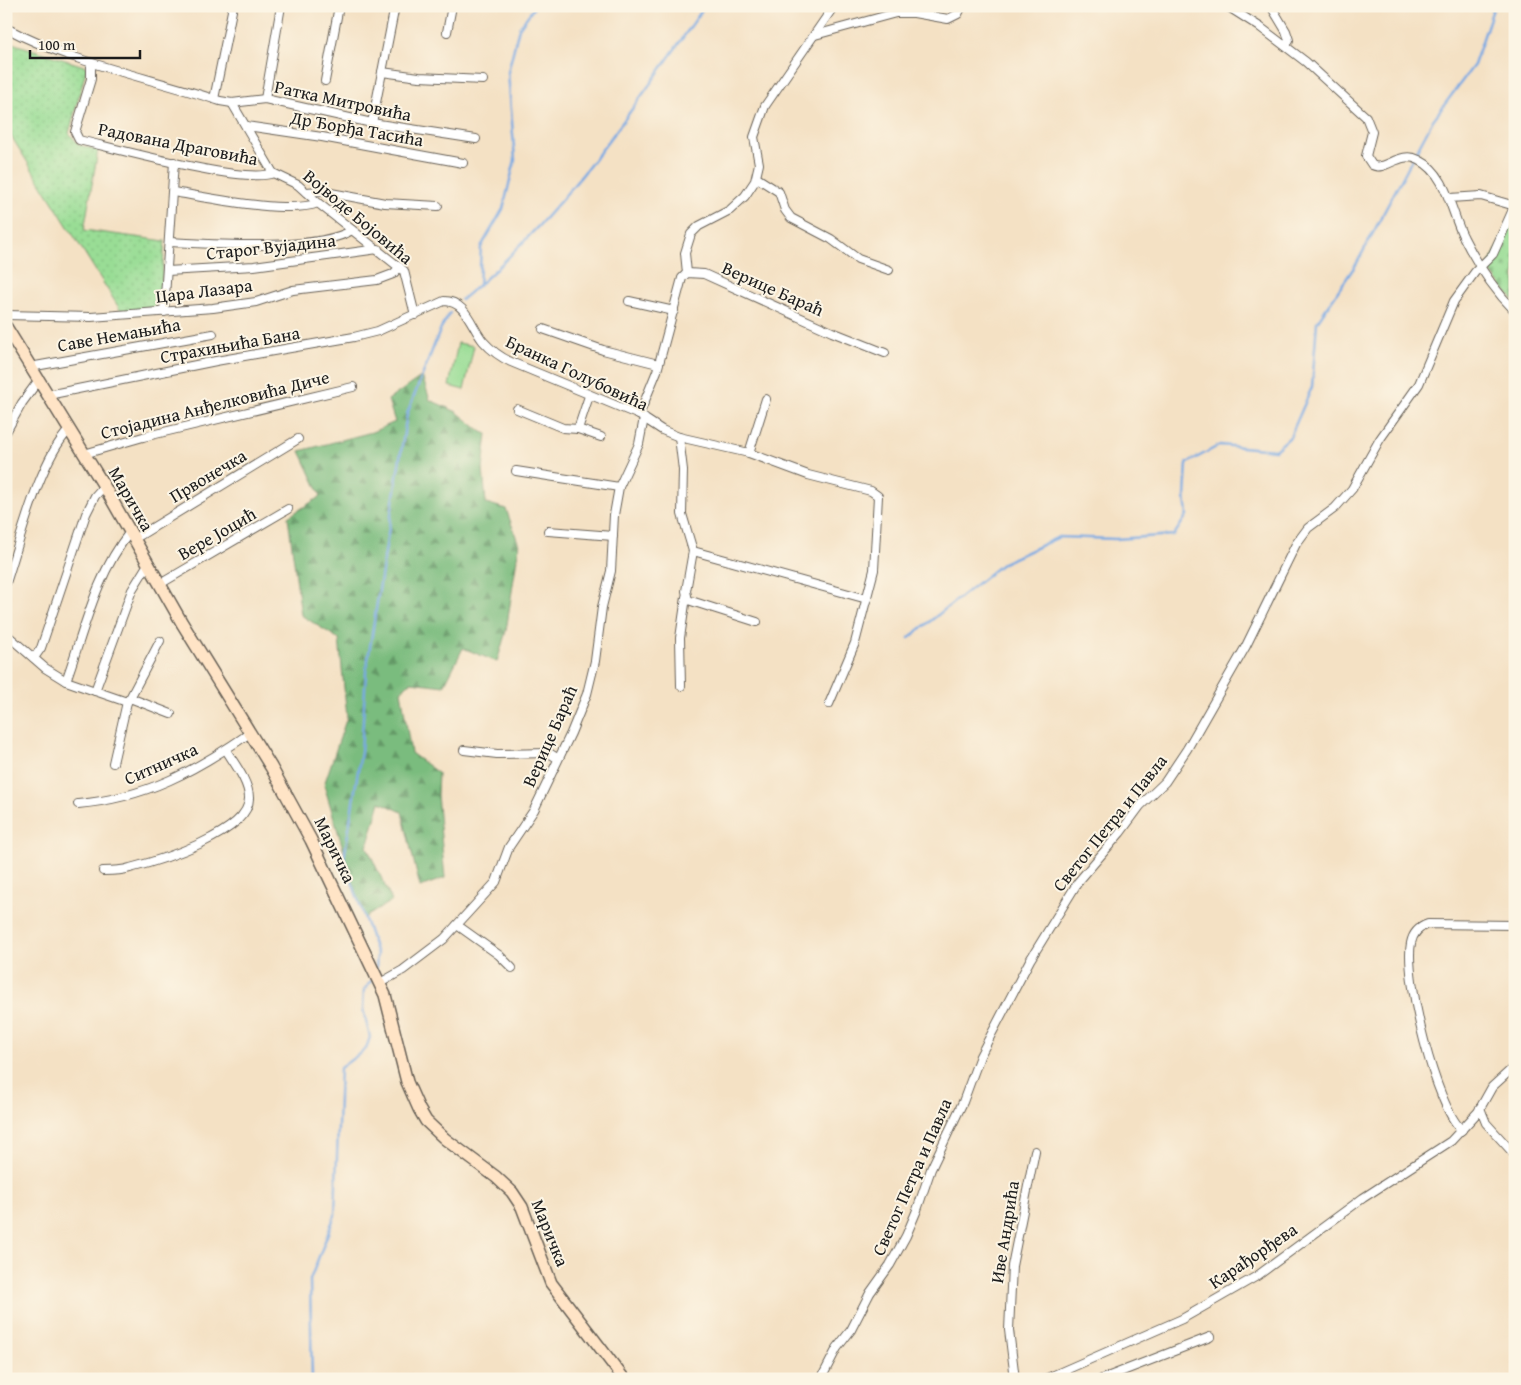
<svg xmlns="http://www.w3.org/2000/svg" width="1521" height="1385" font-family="'Gentium Book Plus',serif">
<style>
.grass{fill:url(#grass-dots);stroke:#5a7c58}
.forest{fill:url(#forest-firs);stroke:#4b6c4d}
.cemetery{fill:url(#cemetery-stones);stroke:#5a7c58}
.green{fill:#99dd95;stroke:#5a7c58}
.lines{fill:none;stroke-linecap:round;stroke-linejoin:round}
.stream{stroke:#78a9e3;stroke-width:2.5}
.street-casing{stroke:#686157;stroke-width:10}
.secondary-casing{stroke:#686157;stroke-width:14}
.street{stroke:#fff;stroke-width:8}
.secondary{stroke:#ffe4c6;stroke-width:11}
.labels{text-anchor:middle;stroke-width:4;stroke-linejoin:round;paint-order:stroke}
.street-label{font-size:18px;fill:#1c1c1c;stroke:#fcf5e5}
</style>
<defs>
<pattern id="grass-dots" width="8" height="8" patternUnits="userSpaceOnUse" patternTransform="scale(1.25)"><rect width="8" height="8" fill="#99dd95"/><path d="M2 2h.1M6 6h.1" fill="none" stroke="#83bd80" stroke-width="1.8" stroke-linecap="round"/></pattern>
<pattern id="forest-firs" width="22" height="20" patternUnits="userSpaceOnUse" patternTransform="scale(1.25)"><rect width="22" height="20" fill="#7abc7e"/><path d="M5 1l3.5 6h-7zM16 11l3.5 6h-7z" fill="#639866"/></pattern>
<pattern id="cemetery-stones" width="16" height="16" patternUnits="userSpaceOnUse" patternTransform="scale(1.25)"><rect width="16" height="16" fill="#99dd95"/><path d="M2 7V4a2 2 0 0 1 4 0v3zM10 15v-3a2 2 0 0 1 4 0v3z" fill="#83bd80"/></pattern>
</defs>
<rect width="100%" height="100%" fill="#fcf5e5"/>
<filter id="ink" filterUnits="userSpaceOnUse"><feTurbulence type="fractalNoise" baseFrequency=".02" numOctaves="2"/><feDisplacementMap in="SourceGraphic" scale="10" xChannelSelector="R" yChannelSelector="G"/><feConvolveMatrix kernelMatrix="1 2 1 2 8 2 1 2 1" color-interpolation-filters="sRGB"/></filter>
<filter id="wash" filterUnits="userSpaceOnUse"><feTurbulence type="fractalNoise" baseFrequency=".0096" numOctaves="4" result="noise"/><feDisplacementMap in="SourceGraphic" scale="20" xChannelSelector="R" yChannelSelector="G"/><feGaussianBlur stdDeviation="1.12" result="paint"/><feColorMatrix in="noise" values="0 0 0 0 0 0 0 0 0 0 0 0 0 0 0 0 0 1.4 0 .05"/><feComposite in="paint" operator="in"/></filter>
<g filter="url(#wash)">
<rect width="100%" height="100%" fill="#f4e1c4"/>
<!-- grass -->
<path class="grass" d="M6,39L15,44L87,67L69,133L79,145L98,150L84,230L165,241L160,300C152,313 135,310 121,311L6,128Z"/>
<!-- forest -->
<polygon class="forest" points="422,376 430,400 457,412 482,432 487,434 483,469 486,503 506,509 519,545 506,631 497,662 463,648 444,686 411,682 401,691 411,753 438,773 437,795 445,878 420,887 402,812 380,802 367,847 392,901 364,918 324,785 347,717 339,639 301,615 288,517 321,496 300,451 372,432 395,422 388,400"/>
<!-- cemetery -->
<polygon class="cemetery" points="1515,213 1515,302 1487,268"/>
<!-- green -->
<polygon class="green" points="458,343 474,346 464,390 449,386"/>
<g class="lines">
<!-- stream -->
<g class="stream">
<polyline points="479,286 481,247 503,209 515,160 508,72 519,28 535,6"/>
<path d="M461,300C560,219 632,110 705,6"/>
<polyline points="909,638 1003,563 1059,537 1116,539 1174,535 1187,515 1185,497 1187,463 1220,445 1275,450 1290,437 1312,387 1317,322 1357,263 1433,120 1474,65 1494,6"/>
<polyline points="376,970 377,954 344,859 361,752 366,672 407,414 441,328 450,313"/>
<polyline points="312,1379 310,1280 335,1215 340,1068 366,1049 370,1037 363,1009 364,990 373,979"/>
</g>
</g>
</g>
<g filter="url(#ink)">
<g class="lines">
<!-- street casing -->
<g class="street-casing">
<g id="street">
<path d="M1227,6L1260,27L1306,62L1366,117L1372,132L1366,156L1372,165C1386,172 1399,150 1419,160C1448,174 1451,214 1464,238C1477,264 1494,290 1515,311"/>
<polyline points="1271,6 1286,31 1289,40 1286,46"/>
<path d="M6,28C74,64 148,77 220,101L232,103L265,99L372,123L476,139"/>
<polyline points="447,32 452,6"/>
<polyline points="815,35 896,13 914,13 948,19 958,14 962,6"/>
<path d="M91,64V79L75,132L79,140C114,148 247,185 273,173"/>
<polyline points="382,72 419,77 483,80"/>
<polyline points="325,81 339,6"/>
<polyline points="214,99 233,6"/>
<polyline points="265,99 281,6"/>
<polyline points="232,103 273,173 298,185 318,203 404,271 415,315"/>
<polyline points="372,123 395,6"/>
<polyline points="246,126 322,137 463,163"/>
<polyline points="757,178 779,192 785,210 791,218 831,239 858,259 889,270"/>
<path d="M173,192C205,197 289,215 318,203"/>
<polyline points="306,192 320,191 385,203 438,206"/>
<polyline points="1450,198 1481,196 1515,206"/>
<path d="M170,242C211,244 318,252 352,230"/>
<polyline points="167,271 254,266 378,249"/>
<polyline points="687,273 685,253 691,234 699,226 730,210 745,196 755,181 759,164 754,137 765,106 834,6"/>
<polyline points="629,301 674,311"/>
<polyline points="164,312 174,162"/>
<polyline points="6,315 91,317 213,308 256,302 293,290 377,280 393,274 400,267"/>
<polyline points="543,329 603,350 658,364"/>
<polyline points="30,367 213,334"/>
<path d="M48,395L216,361L354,337L378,331L444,301C466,301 471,326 483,341C491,350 500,357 511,362L639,415L662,430L679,437L749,453L808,475L871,491L878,496L874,570L855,643L829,704"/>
<polyline points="517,409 563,428 578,429 589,396"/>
<polyline points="639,415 657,371 682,278 687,273 704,274 832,332 885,353"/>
<polyline points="578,429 601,437"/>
<polyline points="6,432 22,403 38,381"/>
<polyline points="679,437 683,470 682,514 693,551 867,599"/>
<polyline points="749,453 766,399"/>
<polyline points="84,454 143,437 353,387"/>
<polyline points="516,471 619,487"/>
<polyline points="548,531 613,536"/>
<polyline points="134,539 298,439"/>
<polyline points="693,551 686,591 688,600 757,622"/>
<path d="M6,583C20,541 39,461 69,430"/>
<polyline points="160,584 288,509"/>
<polyline points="6,634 45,668 66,681 127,702 130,698 171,714"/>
<polyline points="34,658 41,648 86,514 95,496 104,486"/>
<path d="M66,681C84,631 96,574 130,532"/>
<polyline points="681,686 680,638 686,597"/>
<polyline points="95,691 132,590 148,564"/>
<polyline points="130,698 160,641"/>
<polyline points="464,750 497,754 549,753 557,758"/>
<polyline points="113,763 127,702"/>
<path d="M78,804C146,798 195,771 250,733"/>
<path d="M103,871C112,871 121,871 130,868C158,861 250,833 249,798C249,782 234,763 226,750"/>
<polyline points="457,925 499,955 512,968"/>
<polyline points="380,983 403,970 444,939 496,882 509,847 534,810 571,733 587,694 595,661 602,607 611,571 614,515 619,487 639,444 644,418"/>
<polyline points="1480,1108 1486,1123 1515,1155"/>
<path d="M1462,1130C1436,1108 1404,977 1411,943C1413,933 1419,927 1428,924L1515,925"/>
<polyline points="821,1379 837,1348 851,1330 870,1293 890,1265 906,1236 917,1210 931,1169 963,1102 980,1056 1030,960 1078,882 1120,833 1140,806 1165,782 1187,749 1246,646 1296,544 1308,528 1335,508 1352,489 1380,439 1419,384 1454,301 1475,272 1493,254 1515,205"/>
<polyline points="1015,1379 1009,1330 1012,1266 1035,1151"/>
<polyline points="1045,1379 1182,1319 1257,1276 1363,1198 1451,1141 1478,1112 1492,1087 1515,1066"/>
<polyline points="1102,1379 1210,1337"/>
</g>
</g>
<!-- secondary casing -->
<g class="secondary-casing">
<polyline id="secondary" points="6,327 104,486 182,623 271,767 311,840 385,995 407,1082 419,1109 426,1121 445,1139 496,1177 512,1192 522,1207 551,1283 624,1379"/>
</g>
<!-- street -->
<use href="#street" class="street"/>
<!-- secondary -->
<use href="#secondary" class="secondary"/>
</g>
</g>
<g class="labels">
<!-- street labels -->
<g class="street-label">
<text transform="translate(343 101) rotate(12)" y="6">Ратка Митровића</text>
<text transform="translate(357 129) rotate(10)" y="6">Др Ђорђа Тасића</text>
<text transform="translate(178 144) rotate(11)" y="6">Радована Драговића</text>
<text transform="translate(358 217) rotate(40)" y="6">Војводе Бојовића</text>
<text transform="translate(271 247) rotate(-6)" y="6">Старог Вујадина</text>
<text transform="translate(773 289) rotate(24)" y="6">Верице Бараћ</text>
<text transform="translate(204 291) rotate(-7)" y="6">Цара Лазара</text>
<text transform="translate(119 335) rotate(-10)" y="6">Саве Немањића</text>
<text transform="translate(230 345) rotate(-10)" y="6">Страхињића Бана</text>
<text transform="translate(577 373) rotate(25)" y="6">Бранка Голубовића</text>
<text transform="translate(215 405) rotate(-14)" y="6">Стојадина Анђелковића Диче</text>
<text transform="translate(208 476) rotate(-31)" y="6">Првонечка</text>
<text transform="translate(131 499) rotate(60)" y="6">Маричка</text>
<text transform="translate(217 534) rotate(-30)" y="6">Вере Јоцић</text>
<text transform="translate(550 736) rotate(-66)" y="6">Верице Бараћ</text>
<text transform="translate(161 764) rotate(-24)" y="6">Ситничка</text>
<text transform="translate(1110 823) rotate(-51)" y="6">Светог Петра и Павла</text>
<text transform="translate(335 850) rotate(64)" y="6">Маричка</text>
<text transform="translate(912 1177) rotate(-66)" y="6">Светог Петра и Павла</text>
<text transform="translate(1005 1232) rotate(-81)" y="6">Иве Андрића</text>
<text transform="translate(550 1233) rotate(68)" y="6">Маричка</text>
<text transform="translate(1253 1256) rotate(-34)" y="6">Карађорђева</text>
</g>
</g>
<!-- margin -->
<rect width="1521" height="1385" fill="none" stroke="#fcf5e5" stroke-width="25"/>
<!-- scale -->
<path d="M30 50v8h110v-8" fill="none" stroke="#1c1c1c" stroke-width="2.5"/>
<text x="38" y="50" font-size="15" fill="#1c1c1c" stroke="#fcf5e5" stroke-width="4" paint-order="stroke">100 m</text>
</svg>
